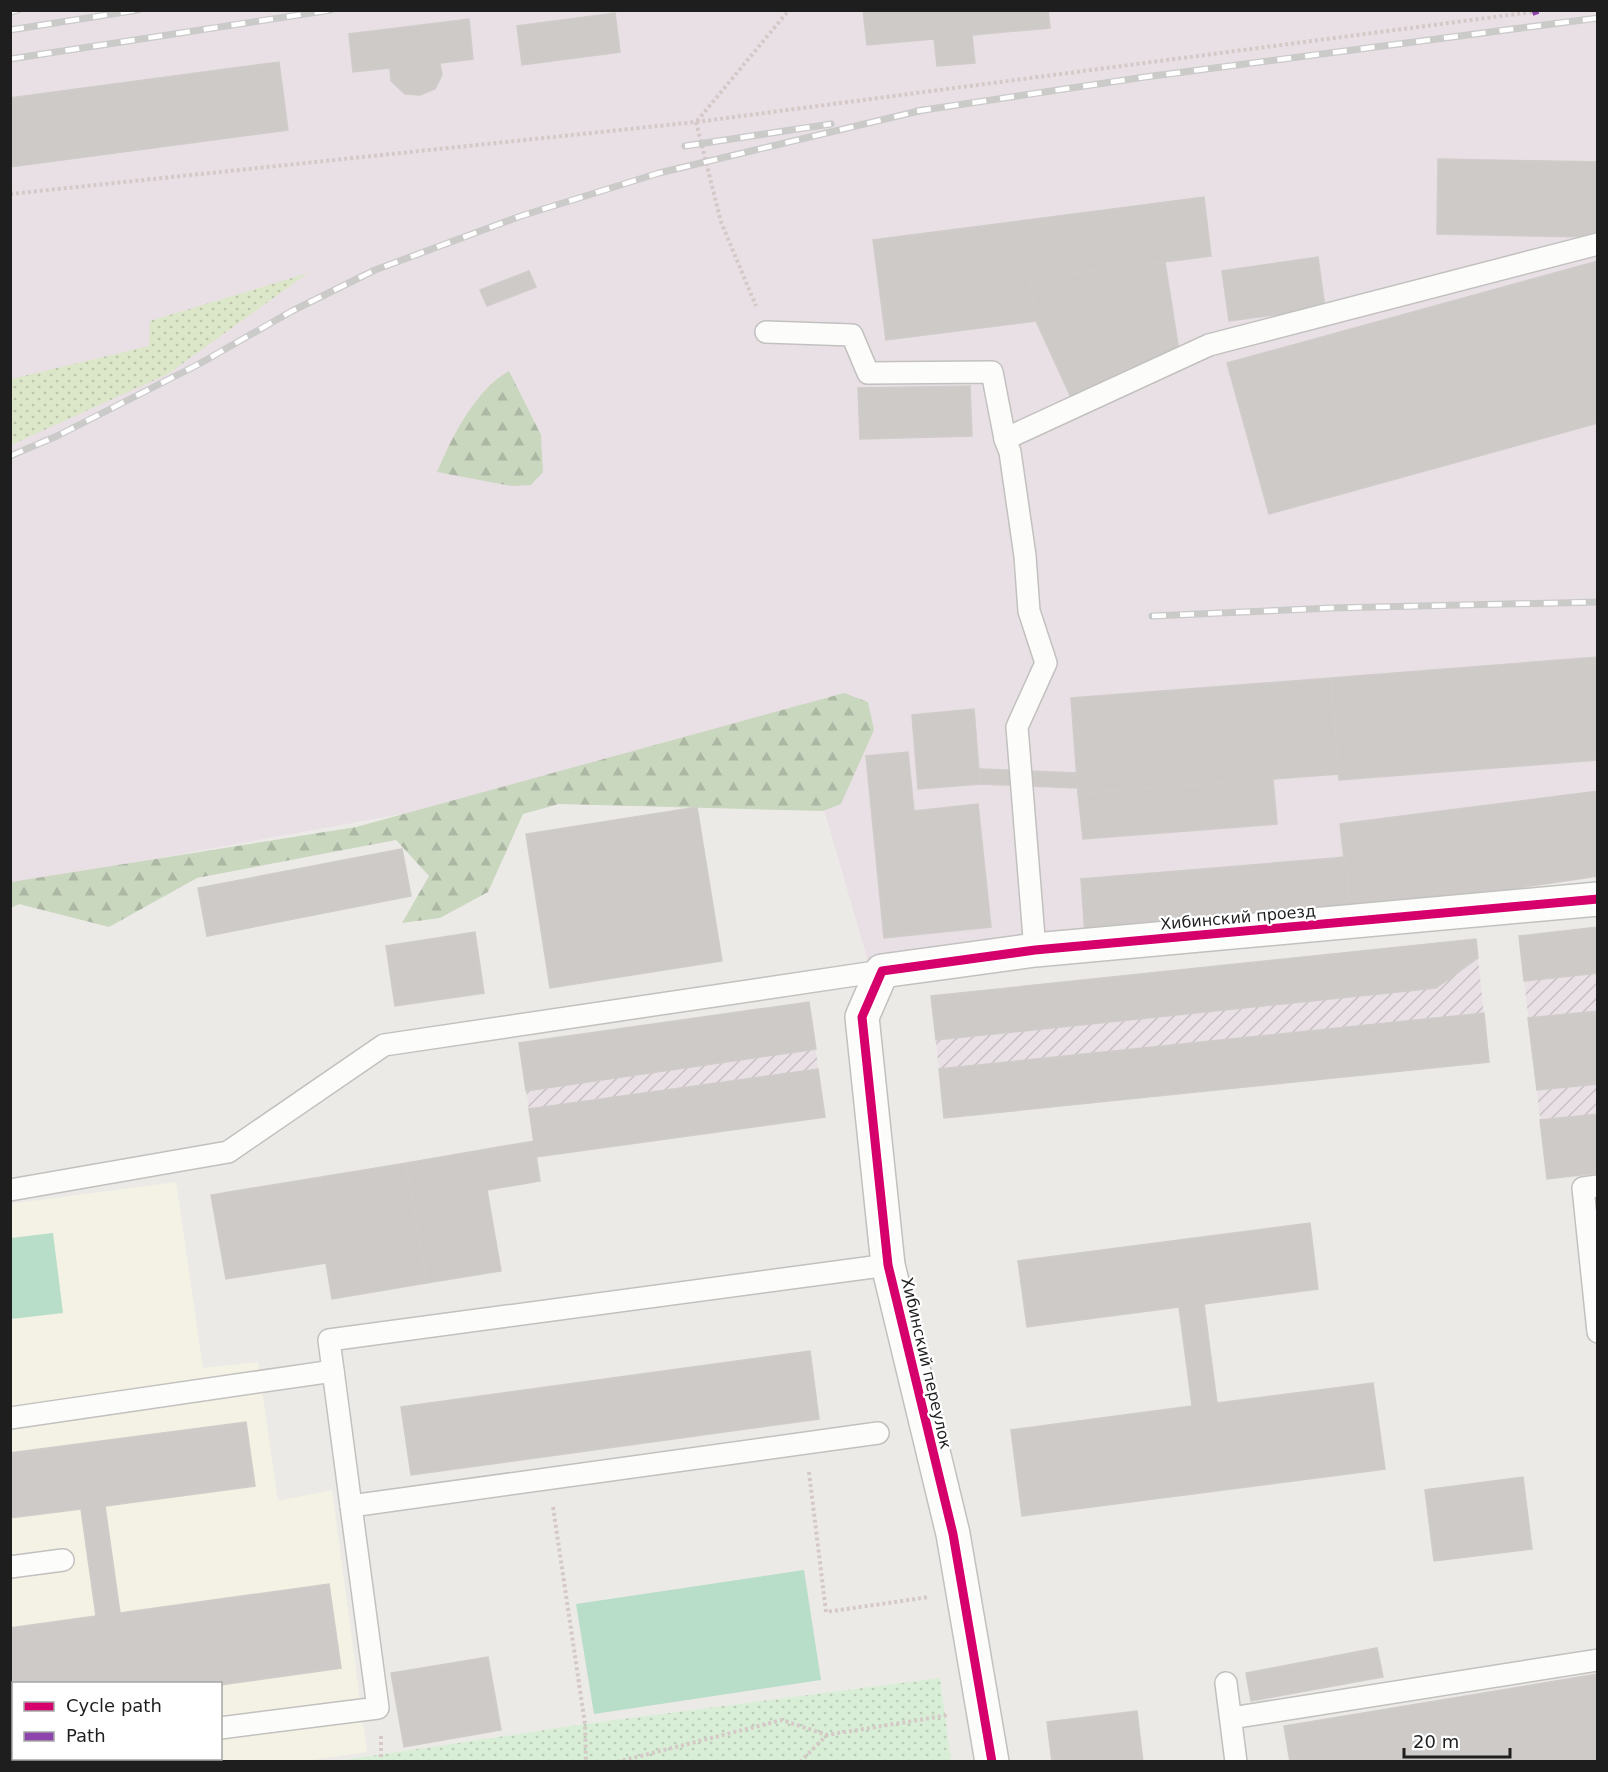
<svg xmlns="http://www.w3.org/2000/svg" width="1608" height="1772" font-family="'DejaVu Sans',sans-serif">
<style>
.industrial{fill:url(#industrial-furrows)}
.education{fill:#f4f2e4;fill-rule:evenodd}
.railway{fill:#e9e0e6}
.grass{fill:url(#grass-dots)}
.forest{fill:url(#forest-firs)}
.park{fill:url(#park-dots)}
.pitch{fill:#b8ddc9}
.building{fill:#cdcac8;stroke:#cfccc9;stroke-width:1.5}
.lines{fill:none;stroke-linecap:round;stroke-linejoin:round}
.lane-casing{stroke:#c2c1bf;stroke-width:24}
.street-casing{stroke:#c2c1bf;stroke-width:36}
.path{stroke:#d5c9c8;stroke-width:4;stroke-dasharray:3 3;stroke-linecap:butt}
.lane{stroke:#fcfcfb;stroke-width:21}
.street{stroke:#fcfcfb;stroke-width:33}
.rail-casing{stroke:#cacac9;stroke-width:7}
.rail{stroke:#fff;stroke-width:4.5;stroke-dasharray:14;stroke-linecap:butt}
.quiet{stroke:#8e44ad;stroke-width:8;stroke-dasharray:15 8;stroke-linecap:butt}
.cycleway-casing{stroke:#fff;stroke-width:13}
.cycleway{stroke:#d6006c;stroke-width:9}
.labels{text-anchor:middle;stroke-width:4.5;stroke-linejoin:round;paint-order:stroke}
.street-label{font-size:16px;fill:#1e1e1e;stroke:#fff}
</style>
<defs>
<pattern id="industrial-furrows" width="10" height="10" patternUnits="userSpaceOnUse" patternTransform="scale(1.5)"><rect width="10" height="10" fill="#e9e0e6"/><path d="M-1 1l2-2M0 10L10 0M9 11l2-2" fill="none" stroke="#c7c0c5"/></pattern>
<pattern id="grass-dots" width="8" height="8" patternUnits="userSpaceOnUse" patternTransform="scale(1.5)"><rect width="8" height="8" fill="#dce6c9"/><path d="M2 2h.1M6 6h.1" fill="none" stroke="#bcc5ac" stroke-width="1.8" stroke-linecap="round"/></pattern>
<pattern id="forest-firs" width="22" height="20" patternUnits="userSpaceOnUse" patternTransform="scale(1.5)"><rect width="22" height="20" fill="#cad7bf"/><path d="M5 1l3.5 6h-7zM16 11l3.5 6h-7z" fill="#adb8a4"/></pattern>
<pattern id="park-dots" width="8" height="8" patternUnits="userSpaceOnUse" patternTransform="scale(1.5)"><rect width="8" height="8" fill="#d9eed6"/><path d="M2 2h.1M6 6h.1" fill="none" stroke="#baccb7" stroke-width="1.8" stroke-linecap="round"/></pattern>
</defs>
<rect width="100%" height="100%" fill="#eceae7"/>
<!-- industrial -->
<g class="industrial">
<polygon points="1597,927 1597,1173 1547,1179 1519,936"/>
<polygon points="1476,939 1489,1062 944,1118 931,996"/>
<polygon points="809,1002 825,1117 536,1157 519,1043"/>
</g>
<!-- education -->
<path class="education" d="M176,1182L203,1368L258,1362L278,1501L332,1490L367,1752L298,1762L11,1761L10,1204ZM14,1684H220V1758H14Z"/>
<!-- railway -->
<polygon class="railway" points="11,11 1597,11 1597,874 868,961 804,741 11,885"/>
<!-- grass -->
<polygon class="grass" points="308,273 168,374 11,445 11,379 149,346 150,321"/>
<!-- forest -->
<g class="forest">
<path d="M509,371L541,435L543,472L531,485L512,486L437,472C451,438 476,389 509,371Z"/>
<polygon points="844,693 868,702 874,730 841,804 823,811 559,804 523,814 488,892 440,918 402,923 429,876 396,840 197,878 109,927 19,904 11,908 11,882 356,827"/>
</g>
<!-- park -->
<polygon class="park" points="940,1678 951,1761 337,1761 585,1724"/>
<!-- pitch -->
<g class="pitch">
<polygon points="53,1233 63,1313 11,1319 11,1238"/>
<polygon points="804,1570 821,1680 594,1714 576,1604"/>
</g>
<!-- building -->
<g class="building">
<polygon points="863,10 1048,10 1050,28 972,35 975,63 937,66 934,39 867,45"/>
<polygon points="615,13 620,52 522,65 517,26"/>
<polygon points="469,19 473,59 440,63 442,75 435,89 420,95 405,94 391,81 390,68 353,72 349,34"/>
<polygon points="279,62 288,130 10,167 10,98"/>
<polygon points="1438,159 1598,162 1598,234 1587,237 1437,234"/>
<polygon points="1204,197 1211,256 1030,279 1036,321 886,340 873,240"/>
<polygon points="1318,257 1325,308 1229,321 1222,271"/>
<polygon points="1598,261 1598,423 1269,514 1227,363"/>
<polygon points="1165,262 1179,351 1074,404 1036,321 1030,279"/>
<polygon points="529,271 536,287 487,306 480,290"/>
<polygon points="970,386 972,436 860,439 858,388"/>
<polygon points="1598,657 1598,760 1339,780 1331,678"/>
<polygon points="1331,678 1339,774 1078,794 1071,698"/>
<polygon points="974,709 980,784 918,789 912,715"/>
<polygon points="908,752 914,811 978,804 991,927 884,938 866,756"/>
<polygon points="979,769 1077,773 1078,788 980,784"/>
<polygon points="1273,779 1277,824 1083,839 1078,794"/>
<polygon points="1598,791 1598,876 1350,913 1340,824"/>
<polygon points="697,807 722,961 550,988 526,834"/>
<polygon points="402,849 411,896 207,936 198,888"/>
<polygon points="1346,857 1350,913 1085,935 1081,879"/>
<polygon points="1598,927 1598,973 1524,981 1519,936"/>
<polygon points="475,932 484,993 395,1006 386,946"/>
<polygon points="1476,939 1478,958 1436,988 936,1040 931,996"/>
<polygon points="809,1002 816,1049 526,1091 519,1043"/>
<polygon points="1598,1011 1598,1084 1537,1090 1528,1018"/>
<polygon points="1484,1013 1489,1062 944,1118 939,1069"/>
<polygon points="818,1069 825,1117 536,1157 529,1109"/>
<polygon points="1598,1114 1598,1173 1547,1179 1540,1120"/>
<polygon points="534,1141 540,1181 487,1190 501,1271 427,1283 406,1163"/>
<polygon points="406,1163 427,1283 332,1299 326,1263 226,1279 211,1195"/>
<polygon points="1310,1223 1318,1289 1204,1304 1217,1403 1373,1383 1385,1469 1022,1516 1011,1430 1192,1406 1179,1307 1027,1327 1018,1261"/>
<polygon points="810,1351 819,1419 411,1475 401,1407"/>
<polygon points="246,1422 255,1486 105,1506 120,1613 329,1584 341,1668 220,1685 14,1684 14,1713 10,1714 10,1628 96,1616 81,1509 10,1518 10,1453"/>
<polygon points="1523,1477 1532,1549 1434,1561 1425,1490"/>
<polygon points="1377,1648 1383,1677 1251,1701 1246,1673"/>
<polygon points="488,1657 501,1730 404,1747 391,1673"/>
<polygon points="1598,1674 1598,1762 1290,1762 1284,1726"/>
<polygon points="1137,1711 1143,1762 1052,1762 1047,1722"/>
</g>
<g class="lines">
<!-- lane casing -->
<g class="lane-casing">
<g id="lane">
<polyline points="766,332 852,335 868,373 992,372 1005,439 1010,452 1025,556 1029,611 1046,663 1017,727 1035,950"/>
<polyline points="1005,439 1209,345 1598,244"/>
<polyline points="1598,1186 1583,1188 1598,1332"/>
<polyline points="10,1190 228,1152 384,1045 882,971"/>
<polyline points="10,1418 333,1371"/>
<polyline points="878,1433 351,1506 329,1340 888,1265"/>
<polyline points="10,1567 63,1560"/>
<polyline points="1226,1683 1236,1762"/>
<polyline points="1231,1718 1598,1660"/>
<polyline points="220,1728 378,1708 351,1506"/>
<polyline points="10,1756 14,1756"/>
</g>
</g>
<!-- street casing -->
<g class="street-casing">
<polyline id="street" points="992,1762 953,1534 888,1265 862,1017 882,971 1035,950 1598,899"/>
</g>
<!-- path -->
<g class="path">
<polyline points="697,121 789,10"/>
<polyline points="696,122 721,222 756,306"/>
<polyline points="10,194 696,122 1532,12"/>
<polyline points="809,1472 826,1612 929,1597"/>
<polyline points="553,1507 585,1724 586,1762"/>
<polyline points="381,1736 381,1762"/>
<polyline points="617,1762 782,1720 827,1735 949,1715"/>
<polyline points="800,1762 827,1735"/>
</g>
<!-- lane -->
<use href="#lane" class="lane"/>
<!-- street -->
<use href="#street" class="street"/>
<!-- rail casing -->
<g class="rail-casing">
<g id="rail">
<polyline points="10,12 18,10"/>
<polyline points="10,30 138,10"/>
<polyline points="10,59 331,10"/>
<polyline points="917,111 1145,77 1598,18"/>
<polyline points="685,146 831,124"/>
<polyline points="10,456 57,436 199,364 292,311 375,270 521,216 659,173 923,110"/>
<polyline points="1152,616 1332,608 1598,602"/>
</g>
</g>
<!-- rail -->
<use href="#rail" class="rail"/>
<!-- quiet -->
<polyline class="quiet" points="1532,12 1538,10"/>
<!-- cycleway casing -->
<g class="cycleway-casing">
<polyline id="cycleway" points="992,1762 953,1534 888,1265 862,1017 882,971 1035,950 1598,899"/>
</g>
<!-- cycleway -->
<use href="#cycleway" class="cycleway"/>
</g>
<g class="labels">
<!-- street labels -->
<g class="street-label">
<text transform="translate(1238 917) rotate(-5)" y="6">Хибинский проезд</text>
<text transform="translate(927 1363) rotate(77)" y="6">Хибинский переулок</text>
</g>
</g>
<!-- border -->
<rect width="1608" height="1772" fill="none" stroke="#1e1e1e" stroke-width="24"/>
<!-- legend -->
<rect x="12" y="1682" width="210" height="78" fill="#ffffff" stroke="#a5a5a5" stroke-width="1.5"/>
<rect x="24" y="1702" width="30" height="9" fill="#d6006c" stroke="#a5a5a5" stroke-width="1.5"/>
<text x="66" y="1712" font-size="18" fill="#1e1e1e">Cycle path</text>
<rect x="24" y="1732" width="30" height="9" fill="#8e44ad" stroke="#a5a5a5" stroke-width="1.5"/>
<text x="66" y="1742" font-size="18" fill="#1e1e1e">Path</text>
<!-- scale -->
<path d="M1404 1748v9h106v-9" fill="none" stroke="#1e1e1e" stroke-width="3"/>
<text x="1413" y="1748" font-size="18" fill="#1e1e1e" stroke="#ffffff" stroke-width="4.5" paint-order="stroke">20 m</text>
</svg>
